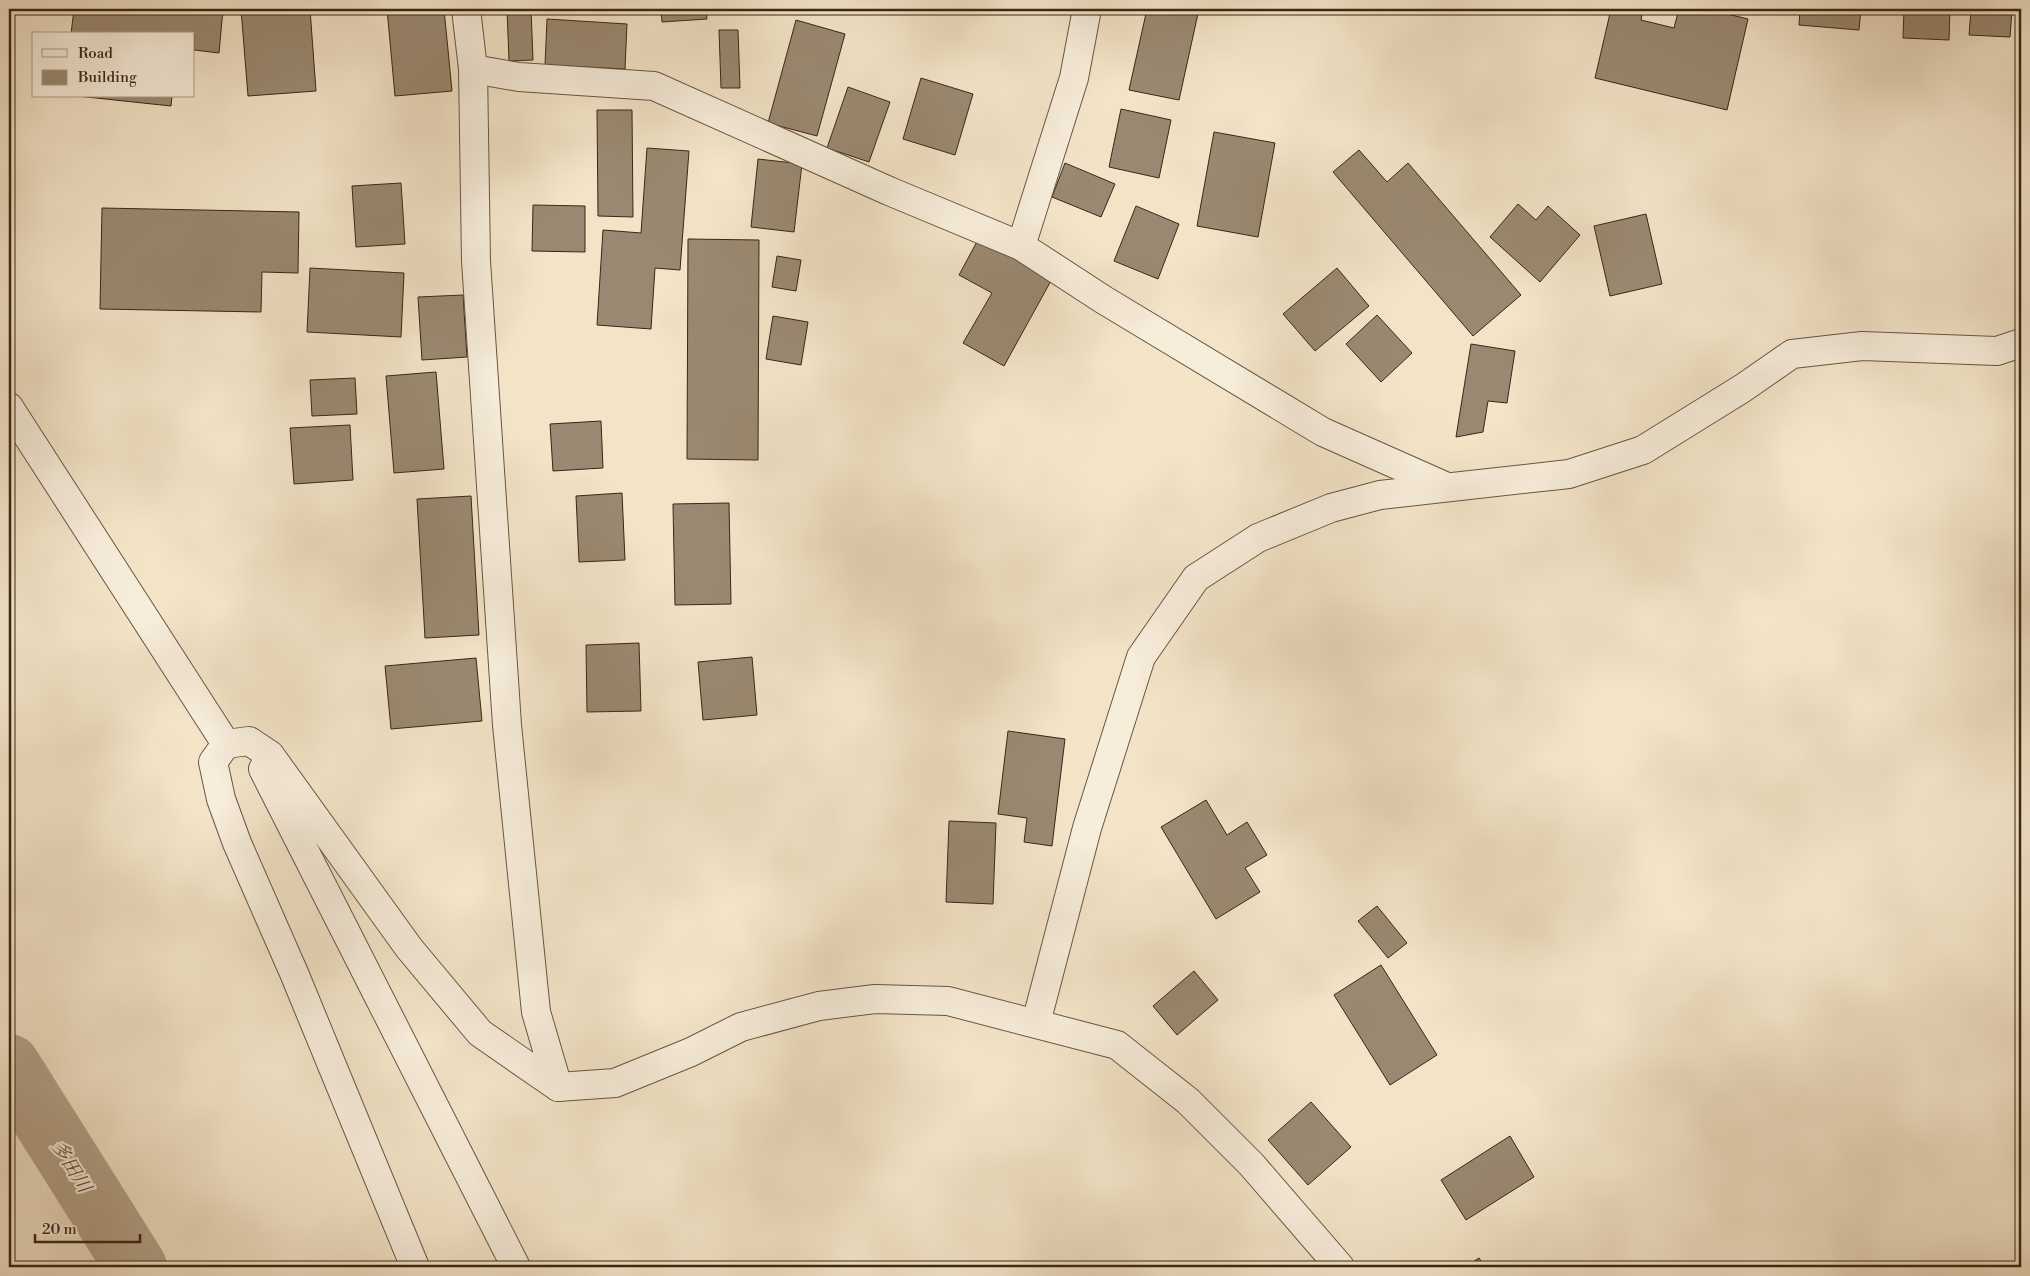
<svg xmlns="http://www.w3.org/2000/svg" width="2030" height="1276" font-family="'Libre Bodoni','Noto Serif JP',serif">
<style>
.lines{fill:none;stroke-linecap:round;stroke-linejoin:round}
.river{stroke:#b4a38b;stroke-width:62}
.building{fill:#9a8972;stroke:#3a2615}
.minor-casing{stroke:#685642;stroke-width:30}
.minor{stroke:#f7eddb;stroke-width:28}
.labels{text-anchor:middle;stroke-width:4.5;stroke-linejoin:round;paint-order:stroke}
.water-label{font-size:19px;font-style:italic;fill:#5f4c38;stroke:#f7eddb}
</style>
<rect width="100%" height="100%" fill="#f3e4c8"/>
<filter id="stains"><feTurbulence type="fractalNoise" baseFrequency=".004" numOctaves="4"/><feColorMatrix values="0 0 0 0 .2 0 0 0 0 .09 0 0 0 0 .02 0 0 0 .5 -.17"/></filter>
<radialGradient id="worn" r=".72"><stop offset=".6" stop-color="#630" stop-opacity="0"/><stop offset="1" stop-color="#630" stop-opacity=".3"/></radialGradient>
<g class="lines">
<!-- river -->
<polyline class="river" points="9,1065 136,1267"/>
</g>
<!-- building -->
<g class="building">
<polygon points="74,9 223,9 219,53 194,50 194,34 71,34"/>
<polygon points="241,9 310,9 316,91 248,96"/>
<polygon points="387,9 444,9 452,91 395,96"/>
<polygon points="507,9 531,9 533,60 509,61"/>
<polygon points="661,9 706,9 707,19 662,22"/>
<polygon points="1147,9 1199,9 1179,100 1129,90"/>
<polygon points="1611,9 1643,9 1641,20 1674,28 1679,9 1707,9 1748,19 1727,110 1595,78"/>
<polygon points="1800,9 1861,9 1859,30 1799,25"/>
<polygon points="1904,9 1950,9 1949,40 1903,38"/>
<polygon points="1971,9 2012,9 2010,37 1969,35"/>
<polygon points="547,19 627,24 625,69 545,65"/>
<polygon points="796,20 845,34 817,136 768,123"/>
<polygon points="719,30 738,30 740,88 721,88"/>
<polygon points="921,78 973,94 955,155 903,139"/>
<polygon points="848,87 890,102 869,162 827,148"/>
<polygon points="77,96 172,96 171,106"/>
<polygon points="1121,109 1171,120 1159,178 1109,167"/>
<polygon points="597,110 632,110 633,217 598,216"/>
<polygon points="1214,132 1275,143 1258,237 1197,226"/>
<polygon points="647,148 689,151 680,270 655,268 651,329 597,325 603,230 641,233"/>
<polygon points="1359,150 1387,182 1408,163 1521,295 1473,336 1333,172"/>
<polygon points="758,159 802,164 794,232 751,227"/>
<polygon points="1065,163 1115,184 1101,217 1052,197"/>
<polygon points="401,183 405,244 356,247 352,186"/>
<polygon points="1518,204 1536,220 1548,206 1580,235 1540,282 1490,237"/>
<polygon points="533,205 585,206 585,252 532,251"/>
<polygon points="1136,206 1179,224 1158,279 1114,261"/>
<polygon points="102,208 299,212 298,273 262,272 261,312 100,309"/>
<polygon points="1646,214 1662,284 1610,296 1594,226"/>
<polygon points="979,238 1052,279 1004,366 963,343 992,293 959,275"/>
<polygon points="688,239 759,240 758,460 687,459"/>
<polygon points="777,256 801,260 796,291 772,287"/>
<polygon points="310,268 404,273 401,337 307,332"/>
<polygon points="1337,268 1369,306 1315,351 1283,314"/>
<polygon points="463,295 467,357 422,360 418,297"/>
<polygon points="1377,315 1412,353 1381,382 1346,344"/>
<polygon points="773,316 808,322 801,365 766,359"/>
<polygon points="1471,344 1515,351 1507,403 1488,401 1483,432 1456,437"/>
<polygon points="436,372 444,469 394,473 386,376"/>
<polygon points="355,378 357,414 312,416 310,380"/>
<polygon points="601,421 603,468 553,471 550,424"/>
<polygon points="350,425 353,480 294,484 290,428"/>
<polygon points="622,493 625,560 579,562 576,496"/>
<polygon points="471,496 479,635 425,638 417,499"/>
<polygon points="729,503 731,604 675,605 673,504"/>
<polygon points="639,643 641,711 587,712 586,645"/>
<polygon points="752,657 757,715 703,720 698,662"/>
<polygon points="476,658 482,721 391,729 385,666"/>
<polygon points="1008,731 1065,739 1052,846 1024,842 1027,818 998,814"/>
<polygon points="1206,800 1227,835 1247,822 1267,855 1245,868 1260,892 1216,919 1161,827"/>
<polygon points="949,821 996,823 993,904 946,902"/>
<polygon points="1377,906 1407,943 1388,958 1358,921"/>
<polygon points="1381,965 1437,1055 1390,1085 1334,995"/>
<polygon points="1194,971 1218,1000 1177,1035 1153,1006"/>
<polygon points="1311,1102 1351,1147 1308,1185 1268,1140"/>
<polygon points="1510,1136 1534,1177 1466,1220 1441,1180"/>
<polygon points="1479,1258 1485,1267 1465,1267"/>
</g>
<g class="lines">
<!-- minor casing -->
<g class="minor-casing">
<g id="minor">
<polyline points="466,9 473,69 476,261 507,725 536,1012 558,1087 615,1083 691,1052 741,1027 819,1006 875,999 948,1001 1117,1045 1188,1101 1251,1164 1340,1267"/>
<polyline points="473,69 519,77 654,86 889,191 1021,246 1104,300 1323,432 1447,487"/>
<polyline points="1021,246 1074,78 1087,9"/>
<polyline points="9,407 226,744"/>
<polyline points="263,769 516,1267"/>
<polyline points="1036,1023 1087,828 1141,657 1196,578 1258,538 1331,508 1380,495 1569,474 1643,450 1743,388 1792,354 1862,346 1997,351 2021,343"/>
<polyline points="415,1267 294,973 237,843 221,799 213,762 226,744 249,741 270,755 409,948 480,1033 558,1087"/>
</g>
</g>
<!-- minor -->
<use href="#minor" class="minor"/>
</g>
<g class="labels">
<!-- water labels -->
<g class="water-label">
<text transform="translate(72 1166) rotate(58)" y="7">多田川</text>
</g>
</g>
<!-- margin -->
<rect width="2030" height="1276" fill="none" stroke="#f3e4c8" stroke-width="30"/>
<rect x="10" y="10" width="2010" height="1256" fill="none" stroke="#3a2615" stroke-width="2.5"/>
<rect x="15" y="15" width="2000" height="1246" fill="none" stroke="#3a2615"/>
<!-- legend -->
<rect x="32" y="32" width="162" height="65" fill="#f7eddb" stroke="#ab9d8c"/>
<rect x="42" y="49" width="25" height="8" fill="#f7eddb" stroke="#ab9d8c"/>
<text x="78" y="58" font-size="15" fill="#3a2615">Road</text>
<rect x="42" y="70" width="25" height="15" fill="#9a8972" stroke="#ab9d8c"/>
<text x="78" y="82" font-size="15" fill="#3a2615">Building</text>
<!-- scale -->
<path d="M35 1234v8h105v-8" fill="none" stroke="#3a2615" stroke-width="2.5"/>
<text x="42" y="1234" font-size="15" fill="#3a2615" stroke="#f7eddb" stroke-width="4" paint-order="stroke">20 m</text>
<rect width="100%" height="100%" filter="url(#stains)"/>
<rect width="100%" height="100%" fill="url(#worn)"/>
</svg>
